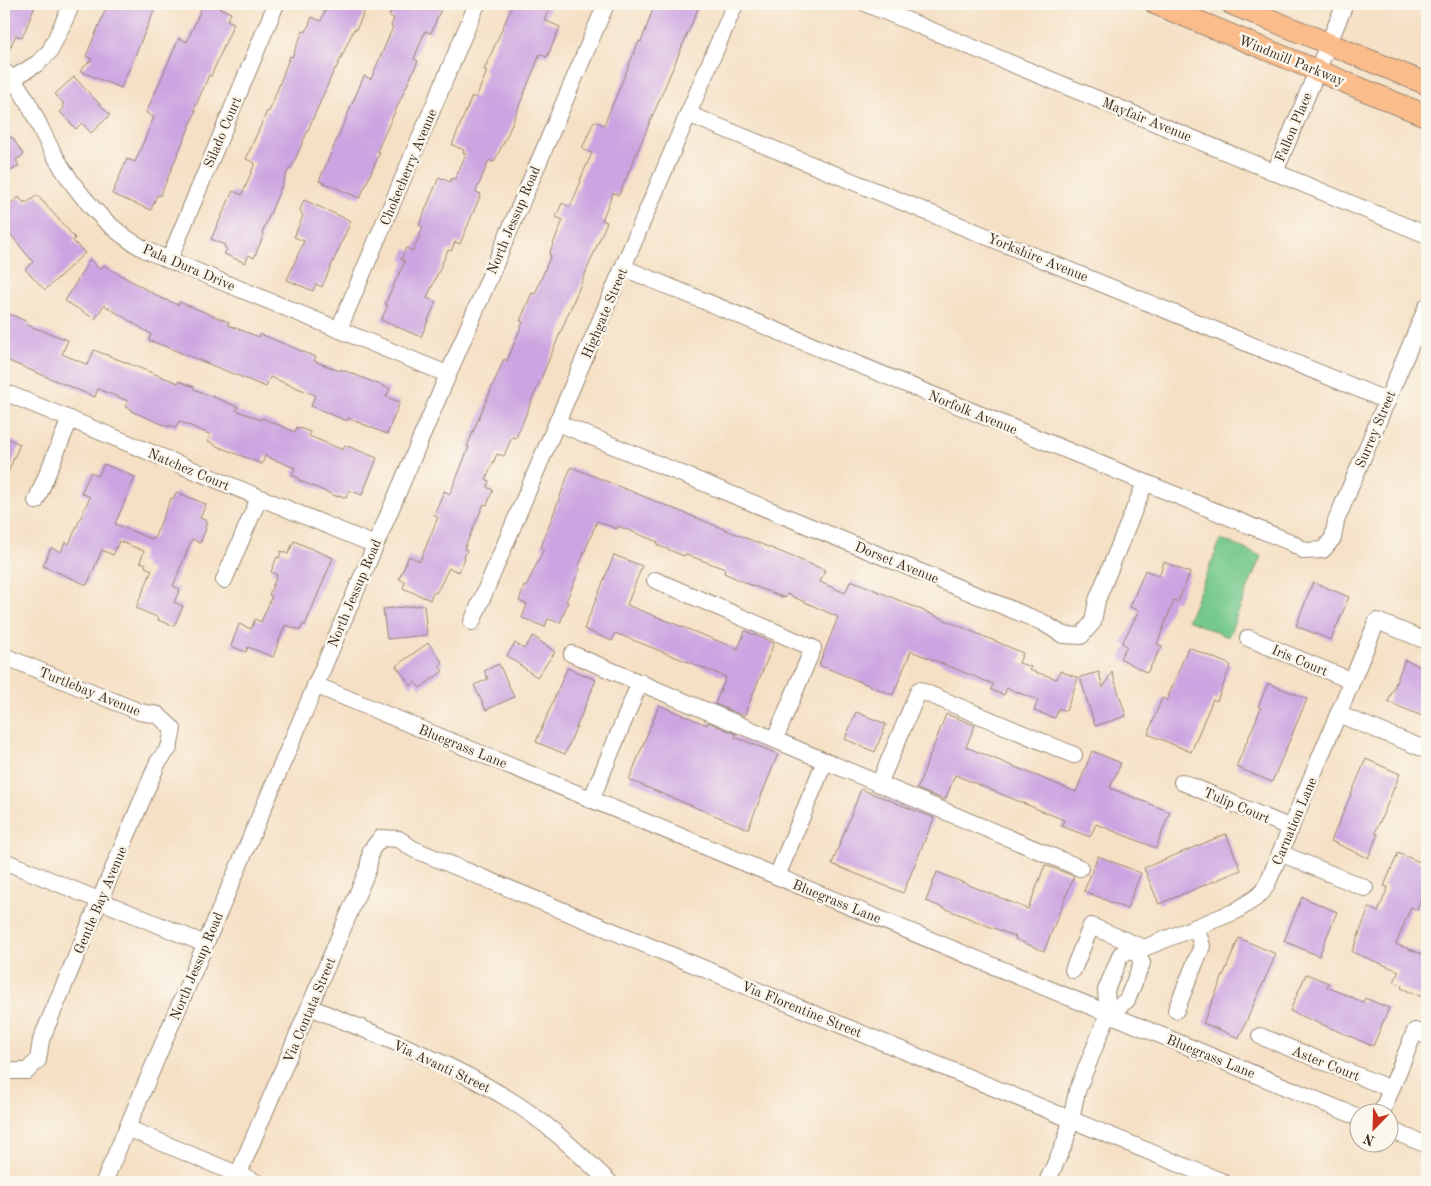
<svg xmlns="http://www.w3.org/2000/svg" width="1431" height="1186" font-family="'Old Standard TT',serif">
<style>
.green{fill:#74c98c;stroke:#587a55}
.building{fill:#cca4e1}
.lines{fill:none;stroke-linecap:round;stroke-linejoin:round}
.minor-casing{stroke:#988572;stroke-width:18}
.major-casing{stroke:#988572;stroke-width:23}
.minor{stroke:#fff;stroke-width:16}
.major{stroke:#fabc8b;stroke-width:21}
.labels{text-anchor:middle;stroke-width:5;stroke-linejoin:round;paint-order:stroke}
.street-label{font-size:14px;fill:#3b2a1e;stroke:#fbf7ec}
</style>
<rect width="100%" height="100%" fill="#fbf7ec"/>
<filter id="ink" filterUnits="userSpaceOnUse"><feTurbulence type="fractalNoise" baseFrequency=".02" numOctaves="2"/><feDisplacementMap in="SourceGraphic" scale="10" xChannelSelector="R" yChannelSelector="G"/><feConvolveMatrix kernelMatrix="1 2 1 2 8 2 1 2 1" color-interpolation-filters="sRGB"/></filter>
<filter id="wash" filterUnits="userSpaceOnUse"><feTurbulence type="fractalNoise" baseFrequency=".0096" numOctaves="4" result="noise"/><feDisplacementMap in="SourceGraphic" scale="20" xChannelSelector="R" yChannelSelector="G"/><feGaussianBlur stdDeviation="1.12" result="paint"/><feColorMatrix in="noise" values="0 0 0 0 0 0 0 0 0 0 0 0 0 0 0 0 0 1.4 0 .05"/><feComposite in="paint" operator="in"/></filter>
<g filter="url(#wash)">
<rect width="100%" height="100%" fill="#f5e0c5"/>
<!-- green -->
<polygon class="green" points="1221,539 1261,556 1228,637 1188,620"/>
<g id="blocks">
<!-- building -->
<g class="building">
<polygon points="4,4 36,4 22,38 16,35 4,61"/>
<polygon points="108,4 157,4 121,88 80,71 92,59 86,56"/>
<polygon points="203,4 210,4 231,13 227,20 234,23 211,76 209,75 194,110 196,111 160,196 157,195 151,210 112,194 127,159 135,162 154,117 146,113 179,38 187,42"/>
<polygon points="328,4 368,4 356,30 354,29 336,69 335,68 291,169 289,169 286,175 262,233 264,234 254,258 249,255 245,263 224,254 227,249 224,247 225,245 211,239 233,191 242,195 255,163 246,159 267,111 269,112 290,56 292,57 303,31 306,32 312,17 321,21"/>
<polygon points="394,4 443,4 431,33 425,31 414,59 418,61 377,151 380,152 360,198 319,181 364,76 371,79 393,27 391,26 394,18 389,16"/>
<polygon points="513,4 552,4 544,20 560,27 547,57 540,54 507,136 494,162 489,160 476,192 481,194 460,244 455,242 451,251 448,250 427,298 436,302 421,337 381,320 388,305 385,304 405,261 401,260 406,248 413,251 423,227 419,225 439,177 450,182 452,178 455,179 466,154 463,153 464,150 452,145 472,96 476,98 487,71 484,70"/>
<polygon points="655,4 700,4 619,195 613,193 602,220 607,222 516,438 512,437 504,456 497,454 486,479 489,481 487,487 493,490 487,505 484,504 464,549 467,550 464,557 465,558 459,572 449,568 440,586 436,593 433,592 430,600 403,588 405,582 399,579 409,556 420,561 438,517 434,515 444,491 450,494 469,447 467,447 475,427 504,359 507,361 523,322 520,321 532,293 535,294 551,255 549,254 563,220 556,217 562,203 570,207 581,181 580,180 592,153 582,149 594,121 604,125 639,41 641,42"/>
<polygon points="74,77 110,115 91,133 82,123 76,129 60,112 64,108 62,105 64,104 55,94"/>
<polygon points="12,137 24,155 16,160 19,166 4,175 4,141"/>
<polygon points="37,195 75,238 73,241 85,253 45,290 25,269 33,262 4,226 4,209 19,197 24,203 25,201 27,203"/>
<polygon points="304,200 351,221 322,287 316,284 313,291 287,280 304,241 294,237 303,216 300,210"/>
<polygon points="90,259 100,270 103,265 161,298 178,305 179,302 229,322 228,325 259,337 260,334 316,357 314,361 340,371 341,369 390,389 386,397 400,402 387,434 348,418 347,421 311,406 315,395 270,377 266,387 149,340 151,334 104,305 95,319 65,301"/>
<polygon points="4,314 8,316 9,314 28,322 27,325 68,340 62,354 88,365 94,350 178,383 179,381 194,387 194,389 238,407 236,410 261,420 262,418 295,432 297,427 310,432 309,436 343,450 345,445 377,458 362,495 349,490 346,498 339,495 338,497 298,480 299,478 292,475 295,468 265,456 262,464 214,445 214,444 208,441 211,435 179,421 176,428 169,425 169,427 131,411 132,409 125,407 128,401 98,389 95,397 4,359"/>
<polygon points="4,437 20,444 4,482"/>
<polygon points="104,464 135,477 115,524 146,537 154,539 171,498 173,499 176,492 206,504 200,518 207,521 205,528 206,529 200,543 192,539 173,586 180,589 174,602 183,606 174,626 158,620 159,618 136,608 152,570 145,567 146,564 140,562 144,551 119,541 113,555 102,550 87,585 43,566 51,548 61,552 65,542 69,544 90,497 81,493 91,472 98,476"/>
<polygon points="571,467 825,570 820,582 845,593 851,580 1023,653 1019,663 1031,667 1029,670 1057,679 1060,671 1078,678 1066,711 1059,708 1055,718 1034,711 1038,700 1007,688 1004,695 991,690 993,684 911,651 893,695 819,665 838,617 787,594 785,598 751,585 724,573 725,569 685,554 684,556 657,545 658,542 618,526 617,529 597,521 578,568 580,569 566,601 568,602 560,623 548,619 545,627 522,618 527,604 519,601 524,586 526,587 544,548 541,547"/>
<polygon points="294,541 333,558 305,625 303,624 300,630 285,625 273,657 248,647 246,652 231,646 239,624 251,629 255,619 261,622 272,596 269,595 277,575 271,572 277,557 279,558 281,551 288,554"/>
<polygon points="614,555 642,566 627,605 738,649 745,631 774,643 744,716 715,704 726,677 615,633 612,641 584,629"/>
<polygon points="1164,562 1190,573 1178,602 1174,600 1157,644 1162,646 1147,673 1120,658 1127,646 1122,643 1139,611 1130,607 1145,570 1159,576"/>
<polygon points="1313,582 1349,597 1331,640 1296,626"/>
<polygon points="424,605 427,635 387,639 383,609"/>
<polygon points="533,636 555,652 537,677 507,656 515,643 524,649"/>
<polygon points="428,643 443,663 439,666 443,671 420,688 415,682 411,686 396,666"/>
<polygon points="1188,647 1231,665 1217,701 1213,699 1191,752 1148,734 1162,698 1167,700"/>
<polygon points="1405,660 1427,669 1427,718 1388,702"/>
<polygon points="499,664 514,697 486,710 474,685 488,679 484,671"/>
<polygon points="567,668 596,680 565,754 536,742"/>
<polygon points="1099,672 1103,688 1112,672 1126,716 1095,726 1080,677"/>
<polygon points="1268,683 1307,699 1272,782 1236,767 1261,708 1258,707"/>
<polygon points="659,705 707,725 708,722 736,734 735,737 778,754 748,829 629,780"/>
<polygon points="856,712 886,724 875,752 845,739"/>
<polygon points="946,714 975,725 966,747 1076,792 1092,751 1121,763 1110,788 1170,812 1156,848 1096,824 1090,837 1061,826 1064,820 955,775 945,800 917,789"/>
<polygon points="1366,759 1400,774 1375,833 1378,834 1368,858 1331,841"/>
<polygon points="861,789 934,818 903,893 832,864"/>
<polygon points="1226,834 1241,870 1159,904 1144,868"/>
<polygon points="1398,853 1427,865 1427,884 1417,910 1411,907 1396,944 1427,956 1427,999 1401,988 1402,985 1394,982 1399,971 1352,952 1369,908 1378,912 1388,887 1384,886"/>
<polygon points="1098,856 1141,873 1127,909 1084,891"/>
<polygon points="1045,865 1074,876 1044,951 1015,939 1016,937 926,901 937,872 1028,909"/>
<polygon points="1302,897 1337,912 1319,956 1284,941"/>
<polygon points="1239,938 1276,954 1239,1038 1203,1023"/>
<polygon points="1306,974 1329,983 1327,987 1363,1002 1365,998 1389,1008 1373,1046 1290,1011"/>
</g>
</g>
</g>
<g filter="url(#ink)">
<use href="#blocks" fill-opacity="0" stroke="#988572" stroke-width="1"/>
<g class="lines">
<!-- minor casing -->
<g class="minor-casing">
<g id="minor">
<polyline points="867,4 1427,235"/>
<path d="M4,71C29,93 38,128 55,156C76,193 107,229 144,249C152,253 161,256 169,260L447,374"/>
<polyline points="4,84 38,63 50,51 72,4"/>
<polyline points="688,114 1388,401"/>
<polyline points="1275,172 1345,4"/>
<polyline points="169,260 276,4"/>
<polyline points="624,268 1290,542 1305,551 1323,550 1333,538 1336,521 1427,306"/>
<polyline points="339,329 477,4"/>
<polyline points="4,392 375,545"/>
<polyline points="558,423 1042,622 1063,635 1081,636 1093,622 1097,600 1145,483"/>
<polyline points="36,501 70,419"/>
<polyline points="224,580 259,498"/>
<polyline points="655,580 813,648 775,739"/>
<polyline points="472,622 735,4"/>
<polyline points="1248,638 1352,681"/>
<polyline points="572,654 825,761"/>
<polyline points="4,656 140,712 158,715 173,729 169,748 158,762 41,1040 38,1060 27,1071 4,1071"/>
<polyline points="315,685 1358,1117"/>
<polyline points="1338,714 1422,748"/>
<polyline points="1182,782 1291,828"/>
<polyline points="879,784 919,690 1074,755"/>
<polyline points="591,800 640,682"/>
<polyline points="1280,853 1365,888"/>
<polyline points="4,861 205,944"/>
<polyline points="777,876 825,761 1080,868"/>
<polyline points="1073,970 1091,926 1144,948"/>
<path d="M310,1007C374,1034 440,1058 500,1094C541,1117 576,1150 609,1182"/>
<polyline points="1176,1010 1202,946 1196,927"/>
<polyline points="1108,1014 1127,1000 1142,963 1136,950"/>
<polyline points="1260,1036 1391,1089"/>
<polyline points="1381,1114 1415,1031 1427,1036"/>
<polyline points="127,1128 256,1182"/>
<polyline points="1388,1129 1427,1145"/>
<polyline points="104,1182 606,4"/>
<polyline points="235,1182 368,869 371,850 381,838 399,839 413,849 1223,1182"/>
<polyline points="1047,1182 1065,1142 1071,1120 1077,1091 1108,1014 1106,990 1121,954 1144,948 1236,911 1257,897 1263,891 1268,882 1377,621 1427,641"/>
</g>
</g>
<!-- major casing -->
<g class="major-casing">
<g id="major">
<polyline points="1156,4 1427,116"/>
<polyline points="1232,4 1427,84"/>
</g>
</g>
<!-- minor -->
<use href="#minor" class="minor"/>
<!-- major -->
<use href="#major" class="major"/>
</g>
</g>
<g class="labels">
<!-- street labels -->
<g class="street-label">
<text transform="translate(1292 60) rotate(22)" y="5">Windmill Parkway</text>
<text transform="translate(1147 119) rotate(22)" y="5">Mayfair Avenue</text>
<text transform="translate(1293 127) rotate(-67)" y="5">Fallon Place</text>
<text transform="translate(222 132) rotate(-67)" y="5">Silado Court</text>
<text transform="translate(408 167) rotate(-67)" y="5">Chokecherry Avenue</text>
<text transform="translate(513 220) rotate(-67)" y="5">North Jessup Road</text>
<text transform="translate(1038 257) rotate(22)" y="5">Yorkshire Avenue</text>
<text transform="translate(189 267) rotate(23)" y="5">Pala Dura Drive</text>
<text transform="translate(604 313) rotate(-67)" y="5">Highgate Street</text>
<text transform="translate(973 412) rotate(22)" y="5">Norfolk Avenue</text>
<text transform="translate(1375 429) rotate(-67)" y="5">Surrey Street</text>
<text transform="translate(189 469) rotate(23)" y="5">Natchez Court</text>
<text transform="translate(897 562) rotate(22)" y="5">Dorset Avenue</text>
<text transform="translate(354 593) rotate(-67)" y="5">North Jessup Road</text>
<text transform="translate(1300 660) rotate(23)" y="5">Iris Court</text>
<text transform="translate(90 691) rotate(22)" y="5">Turtlebay Avenue</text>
<text transform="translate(463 746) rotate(22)" y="5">Bluegrass Lane</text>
<text transform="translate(1237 805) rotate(23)" y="5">Tulip Court</text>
<text transform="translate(1294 821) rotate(-67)" y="5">Carnation Lane</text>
<text transform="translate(100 900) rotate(-67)" y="5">Gentle Bay Avenue</text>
<text transform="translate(837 901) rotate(22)" y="5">Bluegrass Lane</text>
<text transform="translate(196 966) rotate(-67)" y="5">North Jessup Road</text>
<text transform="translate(802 1009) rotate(22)" y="5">Via Florentine Street</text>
<text transform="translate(309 1010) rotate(-67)" y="5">Via Contata Street</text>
<text transform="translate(1211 1056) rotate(22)" y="5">Bluegrass Lane</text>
<text transform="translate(1326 1063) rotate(22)" y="5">Aster Court</text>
<text transform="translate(442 1066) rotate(25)" y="5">Via Avanti Street</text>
</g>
</g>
<!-- margin -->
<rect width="1431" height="1186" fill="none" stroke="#fbf7ec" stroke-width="20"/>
<!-- north arrow -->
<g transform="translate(1374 1128) rotate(203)"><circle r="24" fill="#fbf7ec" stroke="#aea59a"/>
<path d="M0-4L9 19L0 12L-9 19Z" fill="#c8321e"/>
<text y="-8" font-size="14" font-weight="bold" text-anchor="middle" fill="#3b2a1e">N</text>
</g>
</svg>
